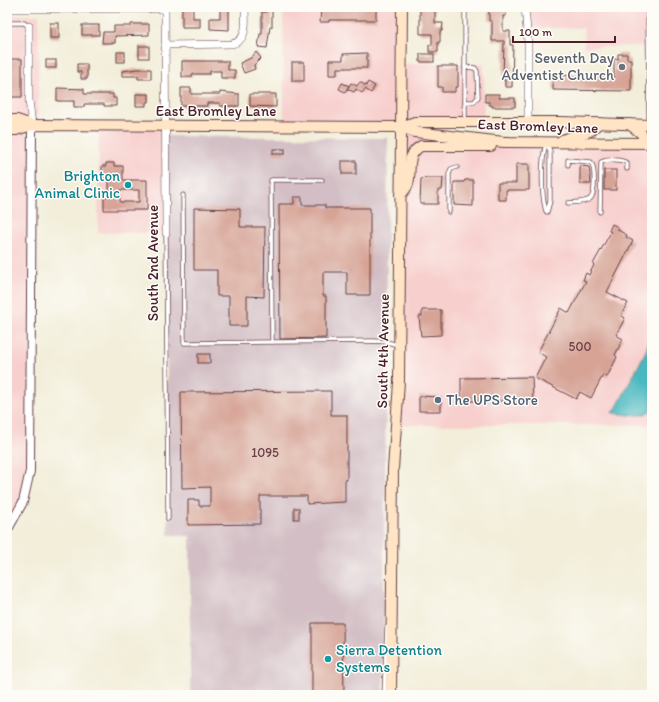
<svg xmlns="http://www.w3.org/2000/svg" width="659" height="702" font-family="Itim,sans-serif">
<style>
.built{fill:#f7d0ce}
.industrial{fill:#d2bec4}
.water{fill:#48b8c0;stroke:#496c76}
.building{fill:#d6a395;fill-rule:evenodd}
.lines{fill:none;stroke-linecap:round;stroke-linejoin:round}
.service-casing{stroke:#633e45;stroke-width:5}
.minor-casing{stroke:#633e45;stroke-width:8}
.tertiary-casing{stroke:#633e45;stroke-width:10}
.secondary-casing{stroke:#633e45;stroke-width:12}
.service{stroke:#fff;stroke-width:3.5}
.minor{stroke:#fff;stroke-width:7}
.tertiary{stroke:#fff;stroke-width:8}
.secondary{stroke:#ffe4c6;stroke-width:10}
.worship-dot{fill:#6b7280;stroke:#fdfcf7;stroke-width:1.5}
.culture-dot{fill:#0f9aa8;stroke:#fdfcf7;stroke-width:1.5}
.service-dot{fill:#5c6f8a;stroke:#fdfcf7;stroke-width:1.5}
.labels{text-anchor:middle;stroke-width:3;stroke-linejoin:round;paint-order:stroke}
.number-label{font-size:13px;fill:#6d4046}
.worship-label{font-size:15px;fill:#5b616d;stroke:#fdfcf7;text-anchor:end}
.street-label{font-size:15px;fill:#4a1f2b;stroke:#fdfcf7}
.culture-label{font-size:15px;fill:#0d838f;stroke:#fdfcf7;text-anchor:end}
.service-label{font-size:15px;fill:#4e5e75;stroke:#fdfcf7;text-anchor:start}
</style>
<rect width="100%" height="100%" fill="#fdfcf7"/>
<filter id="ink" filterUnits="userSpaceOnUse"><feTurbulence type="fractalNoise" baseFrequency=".025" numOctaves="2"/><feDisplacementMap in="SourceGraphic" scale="8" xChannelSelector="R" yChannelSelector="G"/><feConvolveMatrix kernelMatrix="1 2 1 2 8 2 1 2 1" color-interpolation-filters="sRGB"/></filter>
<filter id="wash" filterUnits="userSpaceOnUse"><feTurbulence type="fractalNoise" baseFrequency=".012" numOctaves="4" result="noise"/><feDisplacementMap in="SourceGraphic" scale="16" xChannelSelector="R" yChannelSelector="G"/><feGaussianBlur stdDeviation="0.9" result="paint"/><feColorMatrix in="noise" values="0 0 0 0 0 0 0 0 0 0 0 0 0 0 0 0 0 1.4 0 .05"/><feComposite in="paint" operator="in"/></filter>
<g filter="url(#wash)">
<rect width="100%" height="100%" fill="#f3eeda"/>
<!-- built -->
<g class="built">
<polygon points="283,7 402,7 402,64 484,63 484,122 402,127 547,143 652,143 652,425 398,425 401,127 284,126"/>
<polygon points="525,7 648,7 648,46 584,47 584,28 527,28"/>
<polygon points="7,15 39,15 38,125 32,125 29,481 7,531"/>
<polygon points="99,125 166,126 166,233 98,233"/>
</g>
<!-- industrial -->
<polygon class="industrial" points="166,136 388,138 383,695 190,695 190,536 168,535"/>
<!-- water -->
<path class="water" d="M649,340H652V409C644,419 624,414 613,413L612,412L616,409L646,351Z"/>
<g id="blocks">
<!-- building -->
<g class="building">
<polygon points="182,7 193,7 193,18 200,18 200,27 182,27"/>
<polygon points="220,7 229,7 229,30 210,29 210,18 220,18"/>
<polygon points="266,7 272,7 272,27 270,27 267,48 258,47 260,34 262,34 262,12 266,12"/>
<polygon points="321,7 376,7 376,20 329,20 329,22 320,22"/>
<polygon points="420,8 435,8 435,23 443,23 442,31 440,31 440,42 438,42 438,52 429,52 429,45 432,45 432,34 420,34"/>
<polygon points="489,8 506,8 506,16 503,16 503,31 510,31 510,45 513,45 512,87 505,87 505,80 503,80 504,41 492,41 492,21 489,21"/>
<rect x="50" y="23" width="9" height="15"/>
<polygon points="131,24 149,24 149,35 115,36 115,43 102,43 103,32 114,32 114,26 131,26"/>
<rect x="82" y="25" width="17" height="10"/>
<rect x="139" y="46" width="10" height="12"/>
<rect x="117" y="52" width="8" height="10"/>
<polygon points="256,52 261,58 254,65 255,69 244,73 240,63 251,58"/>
<polygon points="367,53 367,68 337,68 337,75 329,75 329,60 343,60 343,54"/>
<rect x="420" y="54" width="14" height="8"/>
<polygon points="618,54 627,54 627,59 631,59 631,91 553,90 553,75 614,77 614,59 618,59"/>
<rect x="7" y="59" width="15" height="38"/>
<rect x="46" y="60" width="10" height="8"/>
<polygon points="182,61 228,61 228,70 235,70 235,78 221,78 221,71 210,71 210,74 192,74 192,77 182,77"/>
<rect x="292" y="62" width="12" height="19"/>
<polygon points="77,64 87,64 87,79 81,79 81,72 77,72"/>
<polygon points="438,66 458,66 458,87 455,87 455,92 442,92 442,87 438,87"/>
<polygon points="138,69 151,69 151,79 138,79 138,76 122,76 122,71"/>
<polygon points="360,82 366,86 368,82 375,86 371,93 365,89 362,93 356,89 354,92 347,89 351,83 357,86"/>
<polygon points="342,83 349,86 345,92 339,89"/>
<polygon points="57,88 84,89 84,94 113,94 113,98 116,98 116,106 104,106 104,104 84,104 84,107 74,107 74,101 57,101"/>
<polygon points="181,88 191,88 191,94 220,94 220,92 239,94 239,106 220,106 220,103 207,103 207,106 181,106"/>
<polygon points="136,94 149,94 149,102 146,102 146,106 136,106"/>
<polygon points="250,94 276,94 276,107 250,106"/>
<polygon points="485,94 499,94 499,98 515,98 515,107 492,107 492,105 489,105 489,102 485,102"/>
<rect x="273" y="149" width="12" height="5"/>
<rect x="342" y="161" width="14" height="13"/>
<path d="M106,163H114V166H123V180H147V210H104V196H109V178H102V166H106ZM120,190H139V202H120Z"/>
<polygon points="516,164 529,164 529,190 506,190 506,200 498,200 498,183 516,183"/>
<polygon points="580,166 589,167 591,184 580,184"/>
<rect x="604" y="170" width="12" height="20"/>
<polygon points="427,178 443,178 442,190 438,190 438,204 420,204 421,179"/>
<polygon points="465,180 473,180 473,206 454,205 454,182 464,182"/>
<polygon points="294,197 302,197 302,205 325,205 325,208 370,208 370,295 347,295 347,272 323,272 323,296 326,296 326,338 280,339 279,204 294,204"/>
<polygon points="194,208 240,209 240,227 265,227 264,297 247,296 247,326 229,326 229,296 217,296 217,270 194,270"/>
<polygon points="612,224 618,227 618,230 627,235 626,237 633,241 607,292 628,303 621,315 625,318 616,335 623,339 615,355 617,357 607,377 603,375 591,398 580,392 576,399 535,378 546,357 538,352 561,308 569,313 586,281 583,280 586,273 589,275 594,265 593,264 611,232 609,231"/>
<polygon points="422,310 441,310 441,335 421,336 419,316 422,316"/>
<rect x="198" y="354" width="12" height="9"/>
<polygon points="532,377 533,401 461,401 461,378"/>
<polygon points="331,391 331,415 347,415 347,480 345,480 345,502 307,504 307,496 260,496 260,524 188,525 188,500 199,500 199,506 210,506 210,487 182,488 181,392"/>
<polygon points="419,396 441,397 441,411 419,411"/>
<rect x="294" y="508" width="5" height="11"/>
<polygon points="312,623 343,623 344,695 312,695"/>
</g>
</g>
</g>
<g filter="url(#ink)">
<use href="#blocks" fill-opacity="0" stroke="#633e45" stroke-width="1"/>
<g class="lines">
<!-- service casing -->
<g class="service-casing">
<g id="service">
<polyline points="465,7 465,121"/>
<polyline points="648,7 649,123"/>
<polyline points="7,23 24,23 29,26"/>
<polyline points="465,102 474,102 478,97 477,71 475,68 465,67"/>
<path d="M568,165V160L591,162C595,167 596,194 590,199C584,203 574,202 568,203"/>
<polyline points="183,195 184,343 374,341 387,342 398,345"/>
<path d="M546,211C541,194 541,160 546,144"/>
<polyline points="449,212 449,174 451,169 457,167"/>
<polyline points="547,212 550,201 550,151 547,144"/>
<path d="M600,212L601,162C608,159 621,159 627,163V169"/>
<polyline points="166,233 168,519"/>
<polyline points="272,342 271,180 322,180"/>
<polyline points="384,695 387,627"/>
</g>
</g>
<!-- minor casing -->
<g class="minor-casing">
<g id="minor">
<polyline points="165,7 166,233"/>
<polyline points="525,7 528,43 528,122"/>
<polyline points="7,9 165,9"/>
<polyline points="29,26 29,100 32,125"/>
<path d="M165,45L232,44C249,40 245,21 245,7"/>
</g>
</g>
<!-- tertiary casing -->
<g class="tertiary-casing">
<polyline id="tertiary" points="7,531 23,502 30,471 32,125"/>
</g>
<!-- secondary casing -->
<g class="secondary-casing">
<g id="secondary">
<polyline points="7,120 17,120 32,125"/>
<polyline points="629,124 641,133 647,143 651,138"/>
<polyline points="401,127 415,122 561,122 652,125"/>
<polyline points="7,130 16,130 32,125 401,127 415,132 504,142 652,143"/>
<polyline points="562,140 590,131 599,123"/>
<path d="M400,195C403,192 407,188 408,184C412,169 405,155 421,146H491"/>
<polyline points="391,695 393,469 399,382 402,7"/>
</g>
</g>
<!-- service -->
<use href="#service" class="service"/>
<!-- minor -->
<use href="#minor" class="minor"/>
<!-- tertiary -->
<use href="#tertiary" class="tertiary"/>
<!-- secondary -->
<use href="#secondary" class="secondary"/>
</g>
</g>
<!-- markers -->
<circle class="worship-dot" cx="622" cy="67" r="4"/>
<g class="culture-dot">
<circle cx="128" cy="185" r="4"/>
<circle cx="328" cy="659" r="4"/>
</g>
<circle class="service-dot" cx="438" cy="400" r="4"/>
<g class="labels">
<!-- number labels -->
<g class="number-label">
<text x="580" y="351">500</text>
<text x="265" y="457">1095</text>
</g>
<!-- worship labels -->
<g class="worship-label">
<text x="614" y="63">Seventh Day<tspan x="614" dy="17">Adventist Church</tspan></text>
</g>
<!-- street labels -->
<g class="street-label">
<text x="216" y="116">East Bromley Lane</text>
<text transform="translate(538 126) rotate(2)" y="5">East Bromley Lane</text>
<text transform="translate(153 263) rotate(-90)" y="5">South 2nd Avenue</text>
<text transform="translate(383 351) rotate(-89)" y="5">South 4th Avenue</text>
</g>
<!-- culture labels -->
<g class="culture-label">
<text x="120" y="181">Brighton<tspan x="120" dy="17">Animal Clinic</tspan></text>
<text x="336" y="655" text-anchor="start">Sierra Detention<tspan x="336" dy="17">Systems</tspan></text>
</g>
<!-- service labels -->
<g class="service-label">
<text x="446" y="405">The UPS Store</text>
</g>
</g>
<!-- margin -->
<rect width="659" height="702" fill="none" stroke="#fdfcf7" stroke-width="24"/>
<!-- scale -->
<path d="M513 36v6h102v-6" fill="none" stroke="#4a1f2b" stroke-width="2"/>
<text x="519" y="36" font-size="12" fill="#4a1f2b" stroke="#fdfcf7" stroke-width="3" paint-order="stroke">100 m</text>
</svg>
